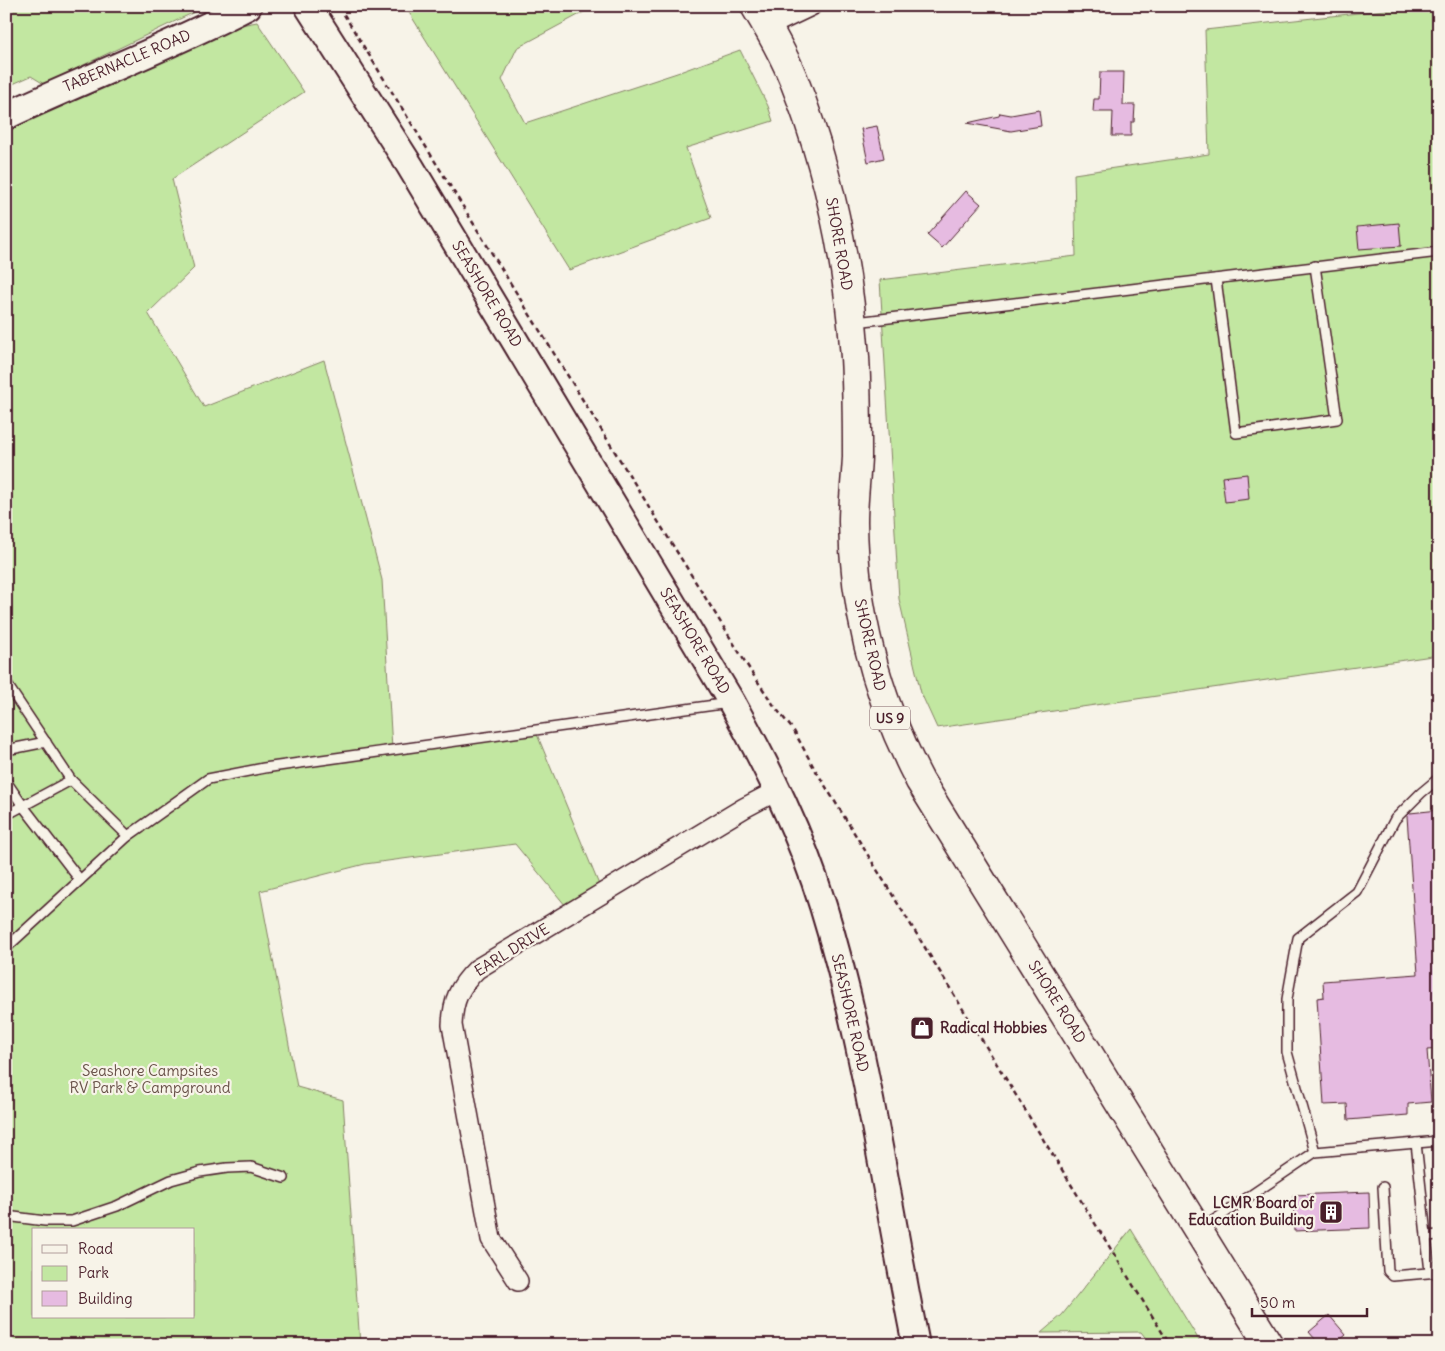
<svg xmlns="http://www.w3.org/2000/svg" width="1445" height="1351" font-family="Delius,sans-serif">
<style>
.green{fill:#c2e7a1;stroke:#868366;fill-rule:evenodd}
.building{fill:#e6bbe1;stroke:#4a1f2b}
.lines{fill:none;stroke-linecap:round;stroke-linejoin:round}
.lane-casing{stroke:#4a1f2b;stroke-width:12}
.street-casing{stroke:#4a1f2b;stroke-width:22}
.secondary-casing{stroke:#4a1f2b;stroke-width:30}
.primary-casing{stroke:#4a1f2b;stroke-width:31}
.path{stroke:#4a1f2b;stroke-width:2.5;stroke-dasharray:5 4;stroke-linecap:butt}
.lane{stroke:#f7f3e8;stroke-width:9}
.street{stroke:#f7f3e8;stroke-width:19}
.secondary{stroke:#f7f3e8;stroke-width:26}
.primary{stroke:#f7f3e8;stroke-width:28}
.labels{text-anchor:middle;stroke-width:4.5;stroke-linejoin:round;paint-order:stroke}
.shield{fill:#f7f3e8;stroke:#7e5f64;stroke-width:1}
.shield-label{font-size:14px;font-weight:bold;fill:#4a1f2b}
.street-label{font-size:15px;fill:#4a1f2b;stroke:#f7f3e8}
.poi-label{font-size:15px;font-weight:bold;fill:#4a1f2b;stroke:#f7f3e8;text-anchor:start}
.park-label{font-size:15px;fill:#685148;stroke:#f7f3e8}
</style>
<rect width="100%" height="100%" fill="#f7f3e8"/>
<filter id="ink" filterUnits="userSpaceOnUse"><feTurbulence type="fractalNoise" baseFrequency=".02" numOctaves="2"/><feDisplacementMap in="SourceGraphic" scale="10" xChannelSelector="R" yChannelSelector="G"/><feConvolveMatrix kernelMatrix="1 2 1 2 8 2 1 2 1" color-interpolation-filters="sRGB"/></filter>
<g filter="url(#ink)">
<!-- green -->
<g class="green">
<polygon points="6,6 207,6 44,84 31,76 6,87"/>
<polygon points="405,6 420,6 422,9 432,6 595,6 517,48 502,80 525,123 677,73 740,50 768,106 773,121 686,148 711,218 569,270"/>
<polygon points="1421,6 1439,6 1439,655 937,728 921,693 899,599 880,280 1076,256 1074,174 1209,154 1205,30"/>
<path d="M257,22L304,92L172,179L194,268L148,313L204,407L324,360L382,580L392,749L534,727L602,892L570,911L515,844L365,864L260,891L297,1087L343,1100L360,1345H6V129L48,108L214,30ZM34,1230H194V1317H34Z"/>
<polygon points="1131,1229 1202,1345 1151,1345 1141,1332 1041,1333 1062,1315"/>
</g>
<!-- building -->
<g class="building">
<polygon points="1100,72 1124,72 1123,105 1135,105 1134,122 1131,122 1131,136 1112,136 1113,112 1093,112 1094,99 1099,99"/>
<polygon points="1039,110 1041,126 1011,131 967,123 999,116 1000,113 1011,115"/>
<polygon points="877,126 884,158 868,162 861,129"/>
<polygon points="966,191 981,204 942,248 927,235"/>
<polygon points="1399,223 1401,246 1359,249 1357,227"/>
<polygon points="1247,474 1249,499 1225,502 1222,477"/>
<polygon points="1439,810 1439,1049 1427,1050 1431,1102 1408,1104 1408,1115 1348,1120 1347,1104 1324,1105 1317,998 1324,997 1323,981 1418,974 1407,816 1410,813"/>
<polygon points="1369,1192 1370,1228 1294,1231 1293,1195"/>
<polygon points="1329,1315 1346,1335 1334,1345 1320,1345 1309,1332"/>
</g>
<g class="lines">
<!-- lane casing -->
<g class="lane-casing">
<g id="lane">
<polyline points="1216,279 1236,433 1337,419 1315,266"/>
<polyline points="856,322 1439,252"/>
<polyline points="6,683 71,780 128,836 6,948"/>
<polyline points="6,750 46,742"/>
<polyline points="6,781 23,806 80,880"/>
<polyline points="6,815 71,780"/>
<polyline points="128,836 208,779 264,768 729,703"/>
<polyline points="1416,1143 1430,1272"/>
<polyline points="1315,1152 1287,1052 1287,999 1298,938 1357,892 1395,819 1421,793 1439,778"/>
<polyline points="1383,1187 1388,1271 1393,1276 1439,1272"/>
<polyline points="6,1216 45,1221 72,1221 117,1206 171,1180 200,1172 227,1168 251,1167 284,1178"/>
<polyline points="1201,1229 1315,1152 1439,1141"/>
<polyline points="1426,1236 1439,1235"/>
</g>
</g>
<!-- street casing -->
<g class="street-casing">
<g id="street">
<polyline points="767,27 811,6"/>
<path d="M518,1281L491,1239L452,1025C453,1000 459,987 477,969L744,808L778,790"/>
</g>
</g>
<!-- secondary casing -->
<g class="secondary-casing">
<g id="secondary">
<path d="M308,6L410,166L732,703C768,768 801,834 823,906C867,1049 886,1198 916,1345"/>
<path d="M6,116C86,78 170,47 248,6"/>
</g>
</g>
<!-- primary casing -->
<g class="primary-casing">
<path id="primary" d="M755,6C769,29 783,53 793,78C828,166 848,262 855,357C857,390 857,424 857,457C856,479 853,501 853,522C854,613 878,701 920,781L1269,1345"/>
</g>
<!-- path -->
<polyline class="path" points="341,6 343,13 752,673 775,707 794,731 813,766 1170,1345"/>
<!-- lane -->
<use href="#lane" class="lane"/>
<!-- street -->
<use href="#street" class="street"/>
<!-- secondary -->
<use href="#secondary" class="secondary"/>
<!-- primary -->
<use href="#primary" class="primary"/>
</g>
</g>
<!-- icons -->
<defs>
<g id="shop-square" transform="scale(1.25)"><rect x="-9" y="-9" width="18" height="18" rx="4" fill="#4a1f2b" stroke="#f7f3e8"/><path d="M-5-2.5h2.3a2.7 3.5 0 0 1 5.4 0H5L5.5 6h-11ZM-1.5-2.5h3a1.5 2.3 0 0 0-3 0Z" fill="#fff"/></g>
<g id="building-square" transform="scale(1.25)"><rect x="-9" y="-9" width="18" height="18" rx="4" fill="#4a1f2b" stroke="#f7f3e8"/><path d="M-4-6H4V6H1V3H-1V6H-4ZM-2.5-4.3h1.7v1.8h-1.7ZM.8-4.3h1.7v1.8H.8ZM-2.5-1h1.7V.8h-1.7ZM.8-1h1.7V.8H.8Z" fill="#fff"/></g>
</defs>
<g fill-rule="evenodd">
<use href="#shop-square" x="922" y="1028"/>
<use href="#building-square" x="1331" y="1212"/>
</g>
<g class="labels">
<!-- shield labels -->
<rect class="shield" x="870" y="706.5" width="40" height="23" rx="4"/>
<g class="shield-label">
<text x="890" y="723">US 9</text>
</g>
<!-- street labels -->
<g class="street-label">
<text transform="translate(127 61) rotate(-23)" y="5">TABERNACLE ROAD</text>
<text transform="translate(839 244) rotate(80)" y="5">SHORE ROAD</text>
<text transform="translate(487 294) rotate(59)" y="5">SEASHORE ROAD</text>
<text transform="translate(695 641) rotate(59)" y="5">SEASHORE ROAD</text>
<text transform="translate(870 645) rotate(77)" y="5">SHORE ROAD</text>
<text transform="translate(512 950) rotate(-32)" y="5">EARL DRIVE</text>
<text transform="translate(1057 1002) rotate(58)" y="5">SHORE ROAD</text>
<text transform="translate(850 1013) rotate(77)" y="5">SEASHORE ROAD</text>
</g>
<!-- poi labels -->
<g class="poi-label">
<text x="940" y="1033">Radical Hobbies</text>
<text x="1314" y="1208" text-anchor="end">LCMR Board of<tspan x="1314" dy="17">Education Building</tspan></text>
</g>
<!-- park labels -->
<g class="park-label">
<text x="150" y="1076">Seashore Campsites<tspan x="150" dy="17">RV Park &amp; Campground</tspan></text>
</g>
</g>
<!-- margin -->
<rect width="1445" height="1351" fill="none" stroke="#f7f3e8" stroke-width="25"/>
<rect x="12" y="12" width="1420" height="1326" fill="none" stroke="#4a1f2b" stroke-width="2" filter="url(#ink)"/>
<!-- legend -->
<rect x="32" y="1228" width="162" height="90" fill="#f7f3e8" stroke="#b29e9c"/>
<rect x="42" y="1245" width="25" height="8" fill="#f7f3e8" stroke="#b29e9c"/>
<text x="78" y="1254" font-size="15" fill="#4a1f2b">Road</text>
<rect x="42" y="1266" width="25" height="15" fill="#c2e7a1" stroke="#b29e9c"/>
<text x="78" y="1278" font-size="15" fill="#4a1f2b">Park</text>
<rect x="42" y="1291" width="25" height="15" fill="#e6bbe1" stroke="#b29e9c"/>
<text x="78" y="1304" font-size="15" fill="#4a1f2b">Building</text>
<!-- scale -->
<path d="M1252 1308v8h115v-8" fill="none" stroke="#4a1f2b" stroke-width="2.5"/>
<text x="1260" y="1308" font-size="15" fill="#4a1f2b" stroke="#f7f3e8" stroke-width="4" paint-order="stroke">50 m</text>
</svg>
